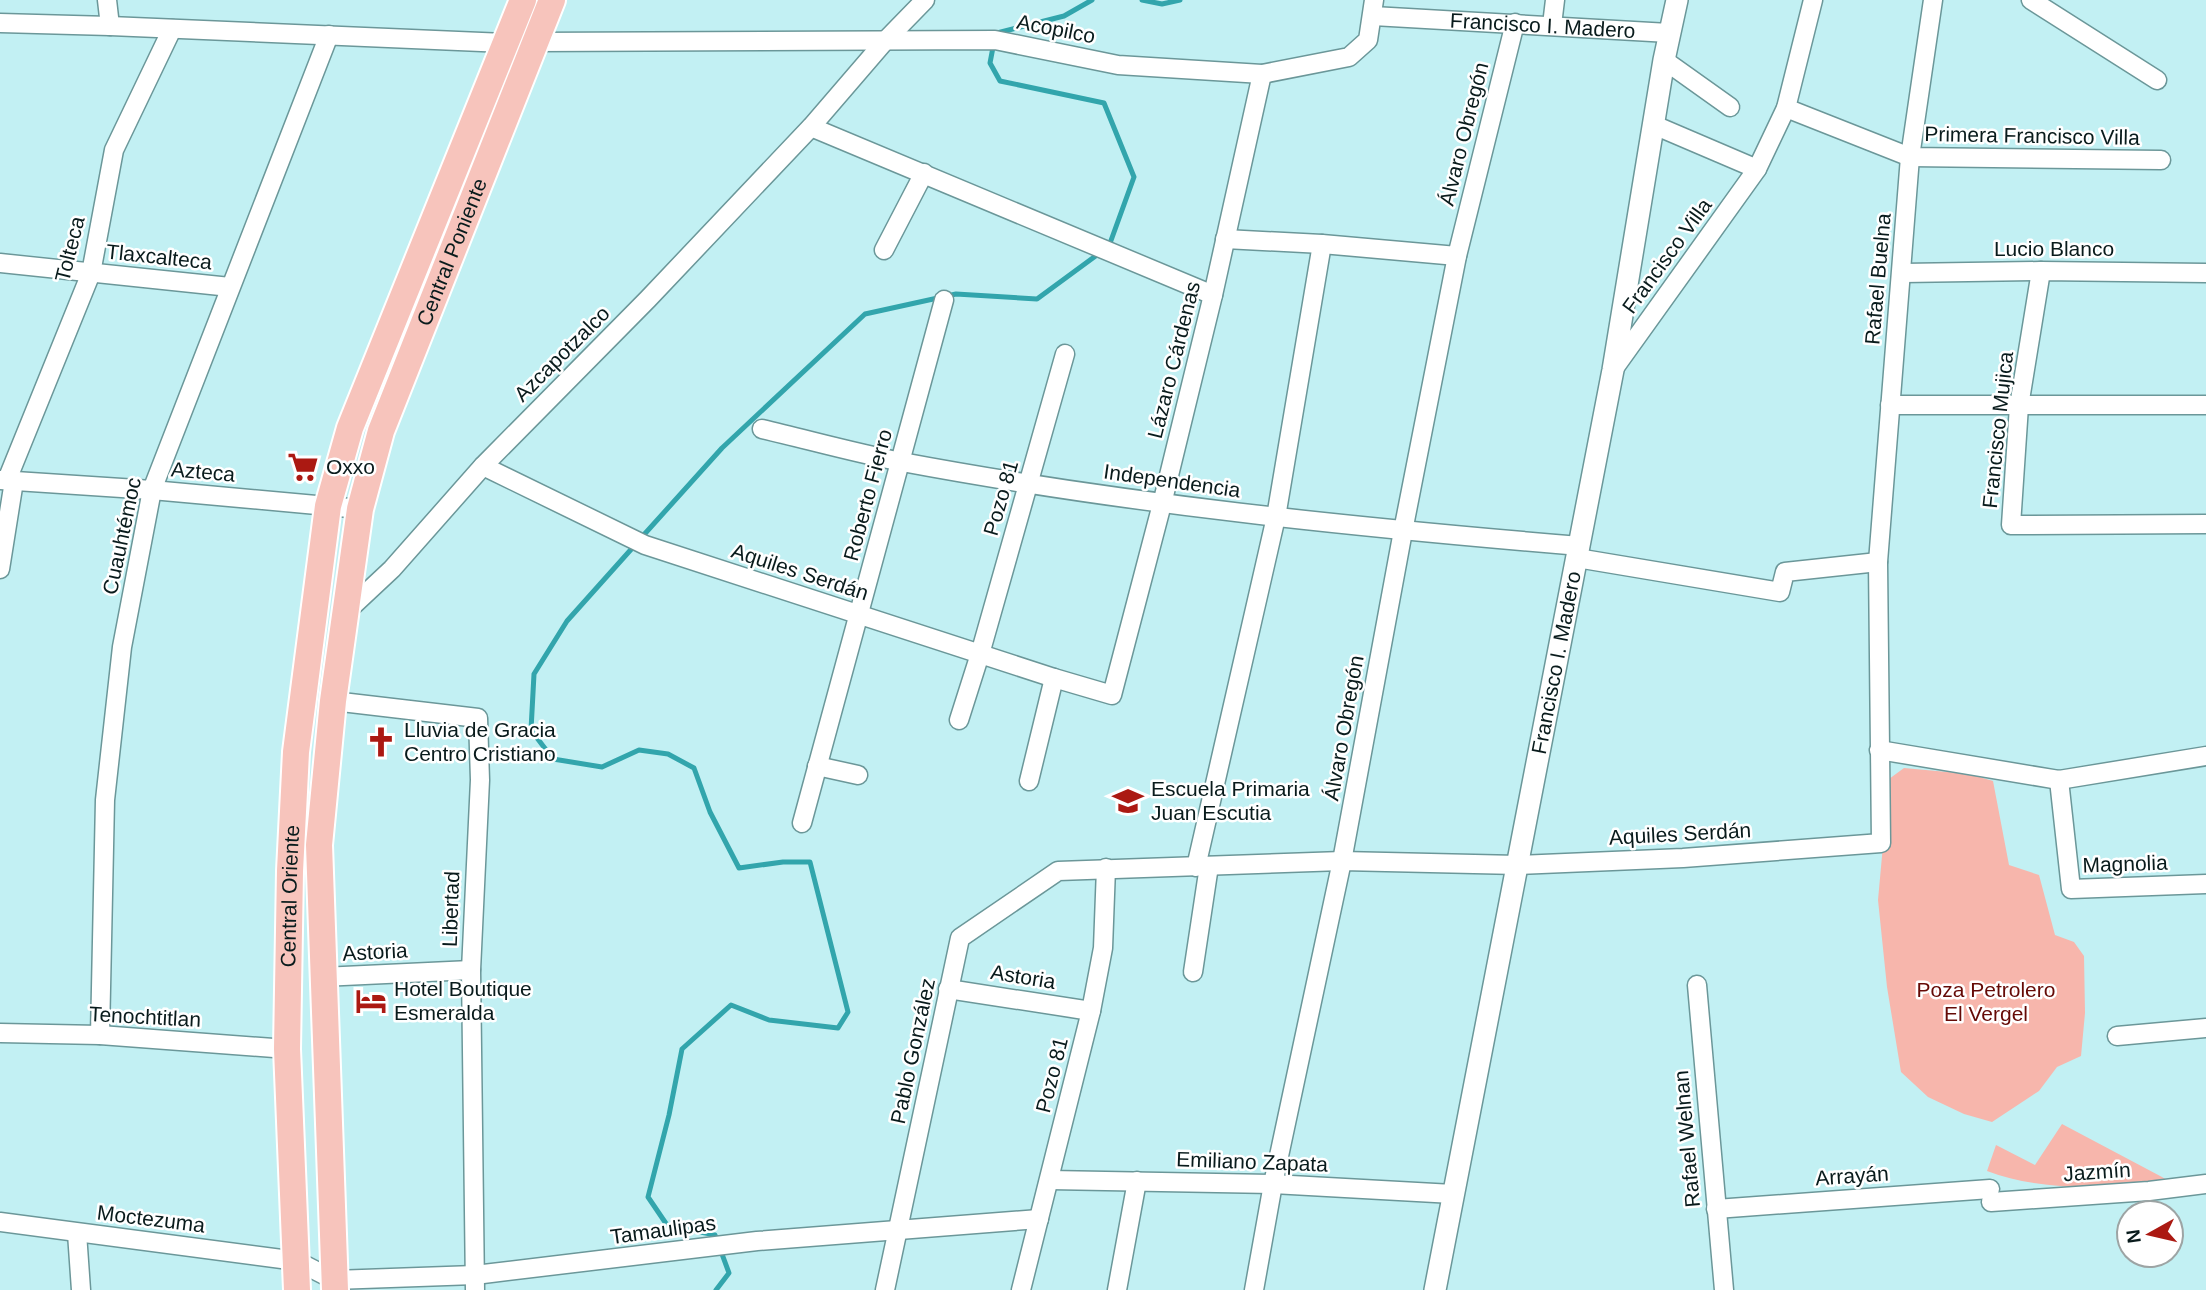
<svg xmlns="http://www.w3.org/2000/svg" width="2206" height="1290" font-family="Helvetica,sans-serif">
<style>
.green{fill:#f7b6ac}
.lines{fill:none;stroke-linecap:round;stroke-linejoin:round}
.stream{stroke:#32a5ac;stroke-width:5}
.minor-casing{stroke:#6b9799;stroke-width:21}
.tertiary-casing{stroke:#6b9799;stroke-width:24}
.primary-casing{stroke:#fff;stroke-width:30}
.minor{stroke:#fff;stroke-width:18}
.tertiary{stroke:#fff;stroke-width:21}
.primary{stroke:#f7c4bc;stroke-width:26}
.labels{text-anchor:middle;stroke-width:5;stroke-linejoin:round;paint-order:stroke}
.street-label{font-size:21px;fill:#091b1c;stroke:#fff}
.poi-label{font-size:21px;fill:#091b1c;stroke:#fff;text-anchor:start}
.park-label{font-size:21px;fill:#650a06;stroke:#fff}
</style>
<rect width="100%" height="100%" fill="#c2f0f3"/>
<!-- green -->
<g class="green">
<polygon points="1904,768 1969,774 1993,781 2009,865 2039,875 2055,935 2074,942 2084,956 2085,1013 2081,1056 2057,1067 2039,1091 1992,1122 1964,1114 1928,1097 1901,1072 1887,987 1878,900 1889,779"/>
<path d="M2062,1124L2162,1177L2173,1184C2112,1187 2045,1193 1987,1171L1996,1145L2035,1165Z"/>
</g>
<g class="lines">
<!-- stream -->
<g class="stream">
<polyline points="1142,0 1162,4 1180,0"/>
<polyline points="997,33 1064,16 1092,0"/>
<polyline points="994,42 990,63 1000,81 1104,103 1134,177 1109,246"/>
<polyline points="641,538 722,448 865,314 956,294 1037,299 1101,252"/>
<polyline points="635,545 567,621 534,674 531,730 553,759 602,767 639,750 668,754 694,768 710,812 739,868 783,862 810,862 848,1012 838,1028 769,1020 731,1005 682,1049 669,1115 648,1197 667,1225 715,1235 729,1273 716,1290"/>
</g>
<!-- minor casing -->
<g class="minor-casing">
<g id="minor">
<polyline points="107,0 110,26"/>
<polyline points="2031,0 2157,80"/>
<path id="s1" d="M1373,16L1669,33"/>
<polyline points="0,23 110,26 505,43"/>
<polyline points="1552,25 1555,0"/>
<polyline points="534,42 995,40 1118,65 1262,74 1349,57 1368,40 1374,0"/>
<polyline points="1664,60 1730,107"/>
<polyline points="1786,108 1910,157 2161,160"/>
<polyline points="1654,125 1757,169"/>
<polyline points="811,127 1213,295"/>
<polyline points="1225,239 1322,244 1457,256"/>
<polyline points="884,250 924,173"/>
<polyline points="0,263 230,287"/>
<polyline points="2041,271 2019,406 2011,525 2206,524"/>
<polyline points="1903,273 2041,271 2206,273"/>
<polyline points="1613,370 1757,169 1786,108 1813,0"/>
<polyline points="1890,405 2206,405"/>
<path d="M762,429C809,440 855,453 902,462C1126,504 1353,527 1580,546"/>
<polyline points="483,466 645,545 1054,678 1112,695 1162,504 1213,295 1262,74"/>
<polyline points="0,480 152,490 360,509"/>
<polyline points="7,480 91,273 114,150 172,29"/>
<polyline points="1577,558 1780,592 1785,572 1878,562"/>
<polyline points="0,569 14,481"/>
<polyline points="346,612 392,569 483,466 648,299 811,127 885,41 925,0"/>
<polyline points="333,701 478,718 480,780 471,970 475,1290"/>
<polyline points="959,720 980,654 1065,354"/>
<polyline points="1879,750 2059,780 2206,756"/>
<polyline points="817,766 858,775"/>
<polyline points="2059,780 2071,889 2206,884"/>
<polyline points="1029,781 1054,678"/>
<polyline points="802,823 944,300"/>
<polyline points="1196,867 1276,517 1322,244"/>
<polyline points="1193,972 1209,866"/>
<polyline points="322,977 471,970"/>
<polyline points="1697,985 1724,1290"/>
<polyline points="948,989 1091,1011"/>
<polyline points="0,1033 100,1035 287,1049"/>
<polyline points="100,1035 105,800 122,647 152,490 329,35"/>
<polyline points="2117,1036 2206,1028"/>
<polyline points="1050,1180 1273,1184 1453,1194"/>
<polyline points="1991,1202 2149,1191 2206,1184"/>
<polyline points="1716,1209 1990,1189"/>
<polyline points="0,1222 297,1261 334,1280 475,1275 757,1241 1039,1219"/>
<polyline points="77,1233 81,1290"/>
<polyline points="885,1290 960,938 1058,871 1342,861 1518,865 1683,858 1881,843 1878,562 1910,157 1933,0"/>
<polyline points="1021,1290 1091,1011 1103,948 1106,868"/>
<polyline points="1117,1290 1137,1181"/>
<polyline points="1254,1290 1273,1184 1342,861 1403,531 1457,256 1515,23"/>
</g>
</g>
<!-- tertiary casing -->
<g class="tertiary-casing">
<g id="tertiary">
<path id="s2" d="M1435,1290L1613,370L1664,60L1677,0"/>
</g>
</g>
<!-- primary casing -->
<g class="primary-casing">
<g id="primary">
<path id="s3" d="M297,1290L287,1049L290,871L296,752L328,506L350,428L523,0"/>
<path id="s4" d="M335,1290L319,845L333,701L360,509L381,431L552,0"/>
</g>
</g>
<!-- minor -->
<use href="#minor" class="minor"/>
<!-- tertiary -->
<use href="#tertiary" class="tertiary"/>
<!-- primary -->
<use href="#primary" class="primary"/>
</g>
<!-- icons -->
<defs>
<g id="supermarket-bare" transform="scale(2.415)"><path d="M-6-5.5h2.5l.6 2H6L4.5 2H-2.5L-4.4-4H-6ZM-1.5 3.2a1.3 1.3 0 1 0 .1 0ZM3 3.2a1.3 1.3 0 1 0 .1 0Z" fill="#ab1912" stroke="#fff" stroke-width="2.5" paint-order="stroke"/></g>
<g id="church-bare" transform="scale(2.415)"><path d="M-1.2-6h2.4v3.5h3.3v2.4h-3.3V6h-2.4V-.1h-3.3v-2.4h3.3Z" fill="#ab1912" stroke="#fff" stroke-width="2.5" paint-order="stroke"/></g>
<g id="school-bare" transform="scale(2.415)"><path d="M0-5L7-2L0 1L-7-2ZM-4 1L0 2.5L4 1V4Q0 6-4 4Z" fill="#ab1912" stroke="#fff" stroke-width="2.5" paint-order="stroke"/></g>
<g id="hotel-bare" transform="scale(2.415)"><path d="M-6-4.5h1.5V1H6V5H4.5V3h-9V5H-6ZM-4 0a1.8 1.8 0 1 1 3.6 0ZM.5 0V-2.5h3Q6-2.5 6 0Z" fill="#ab1912" stroke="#fff" stroke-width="2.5" paint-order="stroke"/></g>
</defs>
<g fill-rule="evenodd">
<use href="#supermarket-bare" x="303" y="467"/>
<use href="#church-bare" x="381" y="742"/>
<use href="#school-bare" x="1128" y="801"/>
<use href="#hotel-bare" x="371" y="1001"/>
</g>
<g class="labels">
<!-- street labels -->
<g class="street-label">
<text dy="7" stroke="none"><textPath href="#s1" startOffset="170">Francisco I. Madero</textPath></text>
<text transform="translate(1056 29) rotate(11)" y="7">Acopilco</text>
<text transform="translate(1464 134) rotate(-76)" y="7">Álvaro Obregón</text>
<text transform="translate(2032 136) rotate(1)" y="7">Primera Francisco Villa</text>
<text transform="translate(70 249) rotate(-76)" y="7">Tolteca</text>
<text x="2054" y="256">Lucio Blanco</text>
<text dy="7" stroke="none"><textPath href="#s4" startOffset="1057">Central Poniente</textPath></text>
<text transform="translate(1667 256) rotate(-54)" y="7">Francisco Villa</text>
<text transform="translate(159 257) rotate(6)" y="7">Tlaxcalteca</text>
<text transform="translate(1878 279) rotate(-85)" y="7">Rafael Buelna</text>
<text transform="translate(562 354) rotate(-45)" y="7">Azcapotzalco</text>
<text transform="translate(1174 360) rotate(-76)" y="7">Lázaro Cárdenas</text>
<text transform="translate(1998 430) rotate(-84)" y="7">Francisco Mujica</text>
<text transform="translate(203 472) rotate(5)" y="7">Azteca</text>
<text transform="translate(1172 481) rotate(8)" y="7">Independencia</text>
<text transform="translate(868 495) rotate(-75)" y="7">Roberto Fierro</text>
<text transform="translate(1001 498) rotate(-74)" y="7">Pozo 81</text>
<text transform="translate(122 536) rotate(-78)" y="7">Cuauhtémoc</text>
<text transform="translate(800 572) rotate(18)" y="7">Aquiles Serdán</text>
<text dy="7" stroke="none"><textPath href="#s2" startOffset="639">Francisco I. Madero</textPath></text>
<text transform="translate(1344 728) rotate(-80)" y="7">Álvaro Obregón</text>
<text transform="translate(1680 834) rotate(-3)" y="7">Aquiles Serdán</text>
<text transform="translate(2125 864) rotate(-2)" y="7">Magnolia</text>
<text dy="7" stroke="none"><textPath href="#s3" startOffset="394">Central Oriente</textPath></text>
<text transform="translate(451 909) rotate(-88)" y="7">Libertad</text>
<text transform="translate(375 952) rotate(-3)" y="7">Astoria</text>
<text transform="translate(1023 977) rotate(9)" y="7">Astoria</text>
<text transform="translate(145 1017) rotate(3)" y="7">Tenochtitlan</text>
<text transform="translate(913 1051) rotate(-78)" y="7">Pablo González</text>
<text transform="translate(1052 1075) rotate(-76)" y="7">Pozo 81</text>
<text transform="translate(1687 1139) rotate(-95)" y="7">Rafael Welnan</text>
<text transform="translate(1252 1162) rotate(2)" y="7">Emiliano Zapata</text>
<text transform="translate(2097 1172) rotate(-4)" y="7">Jazmín</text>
<text transform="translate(1852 1176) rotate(-4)" y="7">Arrayán</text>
<text transform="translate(151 1219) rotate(7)" y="7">Moctezuma</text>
<text transform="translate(663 1230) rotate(-8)" y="7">Tamaulipas</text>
</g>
<!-- poi labels -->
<g class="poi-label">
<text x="326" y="474">Oxxo</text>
<text x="404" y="737">Lluvia de Gracia<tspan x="404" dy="24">Centro Cristiano</tspan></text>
<text x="1151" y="796">Escuela Primaria<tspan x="1151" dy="24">Juan Escutia</tspan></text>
<text x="394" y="996">Hotel Boutique<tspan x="394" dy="24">Esmeralda</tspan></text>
</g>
<!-- park labels -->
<g class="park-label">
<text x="1986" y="997">Poza Petrolero<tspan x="1986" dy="24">El Vergel</tspan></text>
</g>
</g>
<!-- north arrow -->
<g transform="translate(2150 1234) rotate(262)"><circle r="33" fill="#ffffff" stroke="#9da4a4" stroke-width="2"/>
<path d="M0-5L12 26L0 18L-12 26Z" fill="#ab1912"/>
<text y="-10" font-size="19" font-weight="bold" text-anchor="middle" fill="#091b1c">N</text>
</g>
</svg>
